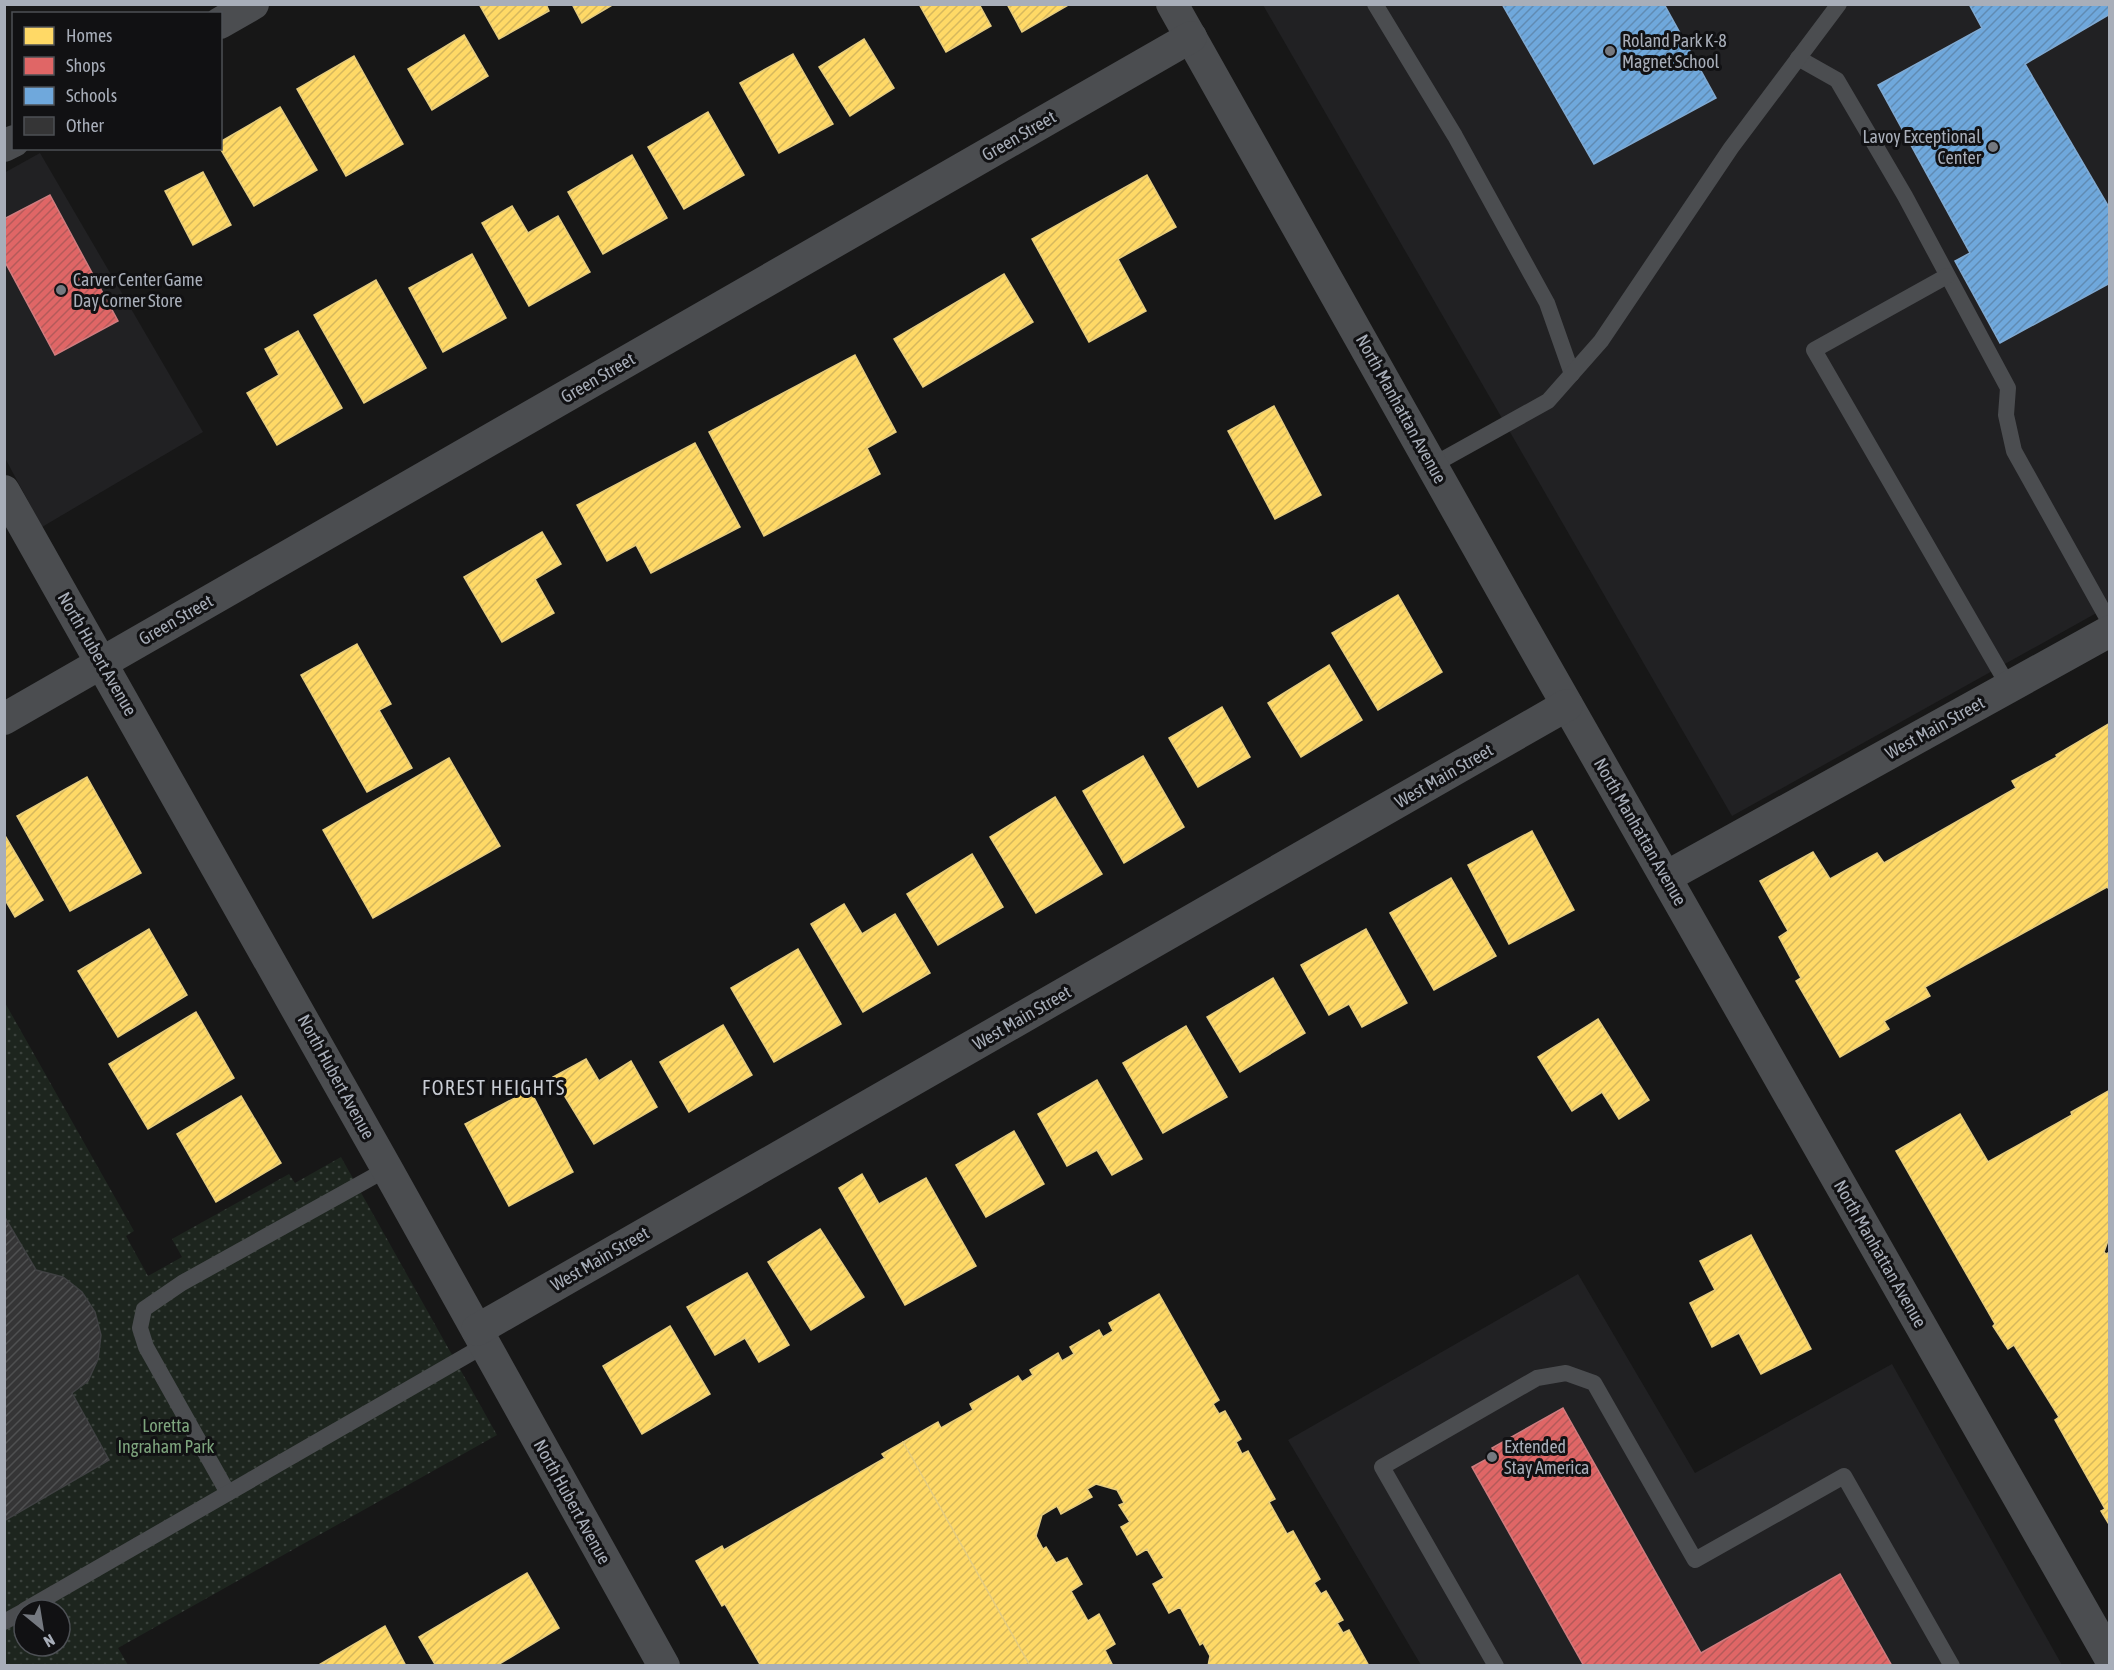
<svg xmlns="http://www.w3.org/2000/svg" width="2114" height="1670" font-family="'Asap Condensed',sans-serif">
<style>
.built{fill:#212123}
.park{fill:url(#park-dots);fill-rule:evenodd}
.homes{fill:url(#homes-hatch);stroke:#e5cc7f;stroke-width:1.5}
.shops{fill:url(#shops-hatch);stroke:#cf7c7f;stroke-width:1.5}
.schools{fill:url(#schools-hatch);stroke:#80aad2;stroke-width:1.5}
.building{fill:url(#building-hatch);stroke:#404143;stroke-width:1.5}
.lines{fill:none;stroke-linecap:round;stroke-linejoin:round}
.service{stroke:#4b4d50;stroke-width:16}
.minor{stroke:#4b4d50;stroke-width:32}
.poi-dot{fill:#757980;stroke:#111113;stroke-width:2}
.labels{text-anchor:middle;stroke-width:6;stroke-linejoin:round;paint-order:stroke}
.poi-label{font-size:18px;fill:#a8aeb9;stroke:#111113;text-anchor:start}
.street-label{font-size:18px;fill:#a8aeb9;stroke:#111113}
.park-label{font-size:18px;fill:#7ea57e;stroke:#111113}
.neighbourhood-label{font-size:20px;letter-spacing:1.5px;fill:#c9cdd5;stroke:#111113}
</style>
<defs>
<pattern id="park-dots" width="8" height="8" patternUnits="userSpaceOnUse" patternTransform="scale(1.5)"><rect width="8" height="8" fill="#1d251e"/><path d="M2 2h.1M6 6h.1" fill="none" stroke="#3b423d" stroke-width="1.8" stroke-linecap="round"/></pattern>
<pattern id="homes-hatch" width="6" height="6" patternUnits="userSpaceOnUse" patternTransform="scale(1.5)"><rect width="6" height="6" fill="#ffd966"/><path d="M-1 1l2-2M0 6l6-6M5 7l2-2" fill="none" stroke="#d6b85d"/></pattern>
<pattern id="shops-hatch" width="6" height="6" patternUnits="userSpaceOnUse" patternTransform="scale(1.5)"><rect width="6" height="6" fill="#e06666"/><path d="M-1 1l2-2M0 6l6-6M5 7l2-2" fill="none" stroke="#b45a5a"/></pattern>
<pattern id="schools-hatch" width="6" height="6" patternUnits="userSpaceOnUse" patternTransform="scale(1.5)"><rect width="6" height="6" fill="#6fa8dc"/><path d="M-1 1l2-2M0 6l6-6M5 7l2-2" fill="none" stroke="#608bb3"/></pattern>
<pattern id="building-hatch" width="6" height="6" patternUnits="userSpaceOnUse" patternTransform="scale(1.5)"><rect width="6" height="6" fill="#353536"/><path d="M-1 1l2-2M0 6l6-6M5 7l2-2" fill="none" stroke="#4f5051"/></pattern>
</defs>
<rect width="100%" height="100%" fill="#171717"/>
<!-- built -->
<g class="built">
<polygon points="1263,5 2109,5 2109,606 1732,816"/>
<polygon points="40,153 203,432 42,527 5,458 4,173"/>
<polygon points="1578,1274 1695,1473 1892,1364 2062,1665 1421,1665 1288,1440"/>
</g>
<!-- park -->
<path class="park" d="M4,1001L134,1231L126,1236L148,1276L182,1257L172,1239L289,1174L295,1183L341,1157L497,1435L118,1648L128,1665H5ZM24,1610H60V1646H24Z"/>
<!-- homes -->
<g class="homes">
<polygon points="479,4 546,4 549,11 499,39"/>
<polygon points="572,4 614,4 582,23"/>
<polygon points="919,4 979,4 991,26 946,52"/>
<polygon points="1007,4 1070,4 1022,32"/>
<polygon points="464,35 488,76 432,110 408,69"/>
<polygon points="864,39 894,88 850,116 819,67"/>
<polygon points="793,54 833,124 779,153 740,83"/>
<polygon points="354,56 403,144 346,176 297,89"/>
<polygon points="280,107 317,170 254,206 220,148 220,142"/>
<polygon points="708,112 744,175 684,209 648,147"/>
<polygon points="632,155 667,218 603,254 568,192"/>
<polygon points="203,172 231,225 193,245 165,191"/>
<polygon points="1147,175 1176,227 1118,259 1146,311 1089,342 1032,239"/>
<polygon points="512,206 528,233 558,216 590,272 529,306 482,223"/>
<polygon points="472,254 506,318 443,352 409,288"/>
<polygon points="1004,274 1033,322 923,387 894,339"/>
<polygon points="376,280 426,368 364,403 314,315"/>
<polygon points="298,331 342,408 277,445 247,393 279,375 265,349"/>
<polygon points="855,355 896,432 867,448 880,474 764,536 709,432"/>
<polygon points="1274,406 1321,495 1275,519 1228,431"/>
<polygon points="695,443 740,527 651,573 636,545 607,561 577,505"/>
<polygon points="542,532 561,564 535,579 554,613 502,642 464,577"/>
<polygon points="1398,595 1442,672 1378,710 1332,633"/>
<polygon points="357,644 391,704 379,710 412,768 367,792 301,675"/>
<polygon points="1329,665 1362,720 1301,757 1268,703"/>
<polygon points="1222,707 1250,757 1198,787 1169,738"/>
<polygon points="2110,723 2110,890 2107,887 1925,987 1930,996 1884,1021 1889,1029 1840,1057 1796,981 1801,978 1779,937 1788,931 1760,881 1813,852 1830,879 1877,853 1884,863 2016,788 2012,781 2057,757 2056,755"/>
<polygon points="1143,756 1184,827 1124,863 1083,791"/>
<polygon points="449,758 500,846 373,918 323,830"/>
<polygon points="87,777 141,873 70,911 17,816"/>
<polygon points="1055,797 1102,874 1036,913 990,837"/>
<polygon points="1532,831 1574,910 1509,944 1468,865"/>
<polygon points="4,834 43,900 15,917 4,898"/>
<polygon points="972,854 1003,907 938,945 907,894"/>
<polygon points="1451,878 1496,956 1434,990 1390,913"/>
<polygon points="844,904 862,934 895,914 930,973 863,1012 811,924"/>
<polygon points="149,929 187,995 118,1037 78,971"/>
<polygon points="1366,929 1407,1003 1362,1027 1349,1004 1329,1015 1301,965"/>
<polygon points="798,949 841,1024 774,1062 731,988"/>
<polygon points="1273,978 1305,1033 1240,1072 1207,1017"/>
<polygon points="196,1012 234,1078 148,1129 109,1064"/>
<polygon points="1598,1019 1649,1100 1619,1119 1602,1092 1572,1111 1538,1057"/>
<polygon points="723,1025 752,1075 689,1112 660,1062"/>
<polygon points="1186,1026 1227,1097 1163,1133 1123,1063"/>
<polygon points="586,1059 599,1081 631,1061 657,1107 594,1144 553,1077"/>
<polygon points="1097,1080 1142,1159 1112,1175 1097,1150 1067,1166 1038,1114"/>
<polygon points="530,1090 573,1172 509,1206 465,1124"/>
<polygon points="2110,1090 2110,1235 2104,1252 2106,1254 2110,1252 2110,1526 2101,1511 2105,1509 2055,1420 2059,1417 2014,1345 2008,1349 1993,1326 1995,1324 1896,1151 1960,1114 1988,1162 2072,1115 2071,1112"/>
<polygon points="241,1096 281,1163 216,1202 177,1134"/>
<polygon points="1014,1131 1044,1184 986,1217 956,1165"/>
<polygon points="862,1174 879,1204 926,1178 976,1266 905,1305 839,1188"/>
<polygon points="820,1229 864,1297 811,1330 768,1262"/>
<polygon points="1751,1235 1811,1349 1761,1374 1739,1333 1712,1347 1690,1303 1715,1290 1700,1261"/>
<polygon points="747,1273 789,1345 759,1362 745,1338 715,1355 687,1307"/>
<polygon points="1159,1294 1219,1400 1213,1404 1219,1414 1225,1411 1241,1439 1236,1442 1242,1454 1248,1451 1275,1499 1269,1502 1287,1534 1293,1531 1320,1579 1314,1583 1321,1594 1326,1591 1343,1620 1337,1623 1343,1633 1349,1630 1369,1666 1208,1666 1210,1656 1203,1643 1200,1645 1180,1607 1169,1613 1153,1584 1164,1578 1147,1549 1137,1555 1121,1527 1130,1522 1119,1505 1124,1503 1117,1490 1096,1484 1087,1489 1092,1497 1061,1514 1057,1506 1042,1515 1036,1536 1043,1549 1046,1547 1056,1563 1067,1558 1082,1584 1071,1591 1088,1621 1099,1614 1115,1644 1105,1650 1113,1666 1030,1666 903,1442 938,1422 941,1428 973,1410 970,1404 1018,1376 1022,1382 1033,1375 1030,1370 1058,1353 1062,1361 1074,1354 1070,1347 1099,1330 1103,1337 1113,1331 1109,1323"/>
<polygon points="670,1326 710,1394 642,1434 603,1366"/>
<polygon points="903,1442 1030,1666 761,1666 725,1604 722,1606 696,1561 722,1546 724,1550 885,1458 882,1454"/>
<polygon points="527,1573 559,1628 496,1666 436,1666 419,1637"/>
<polygon points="385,1626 406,1666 317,1666"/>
</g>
<!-- shops -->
<g class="shops">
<polygon points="50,195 118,321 55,355 4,260 4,219"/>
<polygon points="1563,1408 1701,1653 1840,1574 1892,1666 1584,1666 1472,1467 1496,1454 1492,1448"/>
</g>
<!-- schools -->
<g class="schools">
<polygon points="1502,4 1664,4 1716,98 1594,164"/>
<polygon points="1969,4 2110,4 2110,14 2025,64 2110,209 2110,283 2000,343 1955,261 1970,253 1878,85 1982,28"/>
</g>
<!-- building -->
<polygon class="building" points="4,1216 36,1270 63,1277 82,1292 95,1312 101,1335 98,1359 88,1381 72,1393 109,1460 4,1521"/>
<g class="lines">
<!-- service -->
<g class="service">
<polyline points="1375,4 1455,136 1547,303 1572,374"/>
<polyline points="1798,58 1837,80 1905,196 2008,388 2006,415 2014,451 2110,623"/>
<polyline points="1947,276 1814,350 2009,687"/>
<polyline points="1433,465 1548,401 1601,341 1731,148 1839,4"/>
<polyline points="228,1493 146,1347 140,1328 144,1309 182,1283 387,1169"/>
<polyline points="25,1610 485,1345"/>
<polyline points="4,1622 24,1611"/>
<polyline points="1496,1666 1382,1467 1537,1378 1566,1373 1594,1383 1695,1560 1844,1476 1952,1666"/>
</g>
<!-- minor -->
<g class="minor">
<polyline points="1172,4 1516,615 2110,1658"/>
<polyline points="220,23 253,4"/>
<polyline points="4,146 14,141"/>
<polyline points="4,491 387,1169 664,1666"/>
<polyline points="4,719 1191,37"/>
<polyline points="1666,877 2110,631"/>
<polyline points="477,1330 1567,705"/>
</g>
</g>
<!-- markers -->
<g class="poi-dot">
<circle cx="1610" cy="51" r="6"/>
<circle cx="1993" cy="147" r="6"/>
<circle cx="61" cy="290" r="6"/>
<circle cx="1492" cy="1457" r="6"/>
</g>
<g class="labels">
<!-- poi labels -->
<g class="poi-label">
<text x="1622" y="47">Roland Park K-8<tspan x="1622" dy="21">Magnet School</tspan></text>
<text x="1981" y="143" text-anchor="end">Lavoy Exceptional<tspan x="1981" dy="21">Center</tspan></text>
<text x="73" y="286">Carver Center Game<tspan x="73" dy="21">Day Corner Store</tspan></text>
<text x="1504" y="1453">Extended<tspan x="1504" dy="21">Stay America</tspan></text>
</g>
<!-- street labels -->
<g class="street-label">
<text transform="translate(1019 136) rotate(-30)" y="6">Green Street</text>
<text transform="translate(598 378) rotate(-30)" y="6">Green Street</text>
<text transform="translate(1401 409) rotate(61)" y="6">North Manhattan Avenue</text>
<text transform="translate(176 620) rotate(-30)" y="6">Green Street</text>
<text transform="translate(97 654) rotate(60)" y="6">North Hubert Avenue</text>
<text transform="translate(1935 728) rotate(-29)" y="6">West Main Street</text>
<text transform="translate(1444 776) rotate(-30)" y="6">West Main Street</text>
<text transform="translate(1640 832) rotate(60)" y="6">North Manhattan Avenue</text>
<text transform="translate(1022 1018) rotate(-30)" y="6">West Main Street</text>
<text transform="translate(336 1077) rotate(61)" y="6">North Hubert Avenue</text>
<text transform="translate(1880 1254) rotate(60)" y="6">North Manhattan Avenue</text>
<text transform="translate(600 1259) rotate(-30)" y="6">West Main Street</text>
<text transform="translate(572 1502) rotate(61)" y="6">North Hubert Avenue</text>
</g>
<!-- park labels -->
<g class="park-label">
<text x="166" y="1432">Loretta<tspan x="166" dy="21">Ingraham Park</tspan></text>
</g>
<!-- neighbourhood labels -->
<g class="neighbourhood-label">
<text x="494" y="1095">FOREST HEIGHTS</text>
</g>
</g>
<!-- border -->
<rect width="2114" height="1670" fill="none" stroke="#a8aeb9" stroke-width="12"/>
<!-- legend -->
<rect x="12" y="12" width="210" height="138" fill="#111113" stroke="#4d5055" stroke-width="1.5"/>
<rect x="24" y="27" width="30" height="18" fill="#ffd966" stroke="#4d5055" stroke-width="1.5"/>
<text x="66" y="42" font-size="18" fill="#a8aeb9">Homes</text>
<rect x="24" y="57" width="30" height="18" fill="#e06666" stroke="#4d5055" stroke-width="1.5"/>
<text x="66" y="72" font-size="18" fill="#a8aeb9">Shops</text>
<rect x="24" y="87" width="30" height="18" fill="#6fa8dc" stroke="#4d5055" stroke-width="1.5"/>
<text x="66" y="102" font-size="18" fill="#a8aeb9">Schools</text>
<rect x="24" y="117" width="30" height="18" fill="#353536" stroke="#4d5055" stroke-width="1.5"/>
<text x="66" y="132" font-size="18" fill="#a8aeb9">Other</text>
<!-- north arrow -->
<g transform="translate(42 1628) rotate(150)"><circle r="28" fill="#111113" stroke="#4d5055" stroke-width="1.5"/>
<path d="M0-4.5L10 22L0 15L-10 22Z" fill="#757980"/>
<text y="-9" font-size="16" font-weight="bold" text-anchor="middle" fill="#a8aeb9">N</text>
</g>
</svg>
